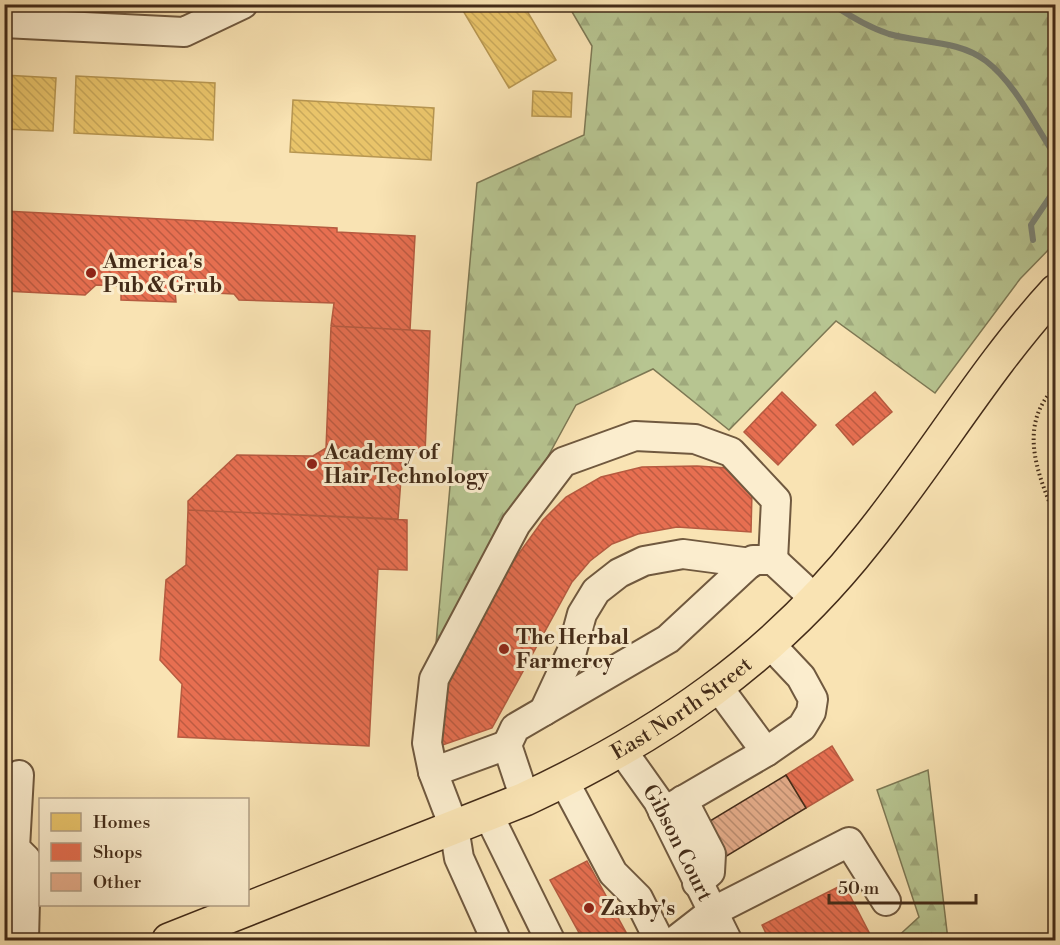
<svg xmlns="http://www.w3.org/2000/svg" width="1060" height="945" font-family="'Libre Bodoni',serif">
  <defs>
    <pattern id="forest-firs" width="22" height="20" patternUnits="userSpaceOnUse" patternTransform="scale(1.5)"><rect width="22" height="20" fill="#b7c591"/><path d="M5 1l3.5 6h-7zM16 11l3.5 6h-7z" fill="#9fa97c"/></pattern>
    <pattern id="homes-back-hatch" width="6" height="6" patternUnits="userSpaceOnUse" patternTransform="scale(1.5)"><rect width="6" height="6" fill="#e9c46a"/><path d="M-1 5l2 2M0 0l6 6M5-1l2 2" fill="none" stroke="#c9a95b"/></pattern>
    <pattern id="shops-back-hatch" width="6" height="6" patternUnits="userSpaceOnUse" patternTransform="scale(1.5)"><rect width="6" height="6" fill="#e76f51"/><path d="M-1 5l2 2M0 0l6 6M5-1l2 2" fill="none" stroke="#bd5b42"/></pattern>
    <pattern id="building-back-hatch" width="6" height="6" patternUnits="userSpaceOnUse" patternTransform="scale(1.5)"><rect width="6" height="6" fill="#e6ad8b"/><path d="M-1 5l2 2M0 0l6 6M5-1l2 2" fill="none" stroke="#bc8d71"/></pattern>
  </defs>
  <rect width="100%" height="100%" fill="#f9e3b3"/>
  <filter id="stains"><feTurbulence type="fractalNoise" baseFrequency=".00333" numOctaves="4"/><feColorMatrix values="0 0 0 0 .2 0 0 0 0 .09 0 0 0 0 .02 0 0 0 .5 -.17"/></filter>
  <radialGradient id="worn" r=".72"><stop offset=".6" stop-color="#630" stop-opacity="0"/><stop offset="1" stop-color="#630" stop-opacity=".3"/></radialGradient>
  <path fill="url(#forest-firs)" stroke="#7d7854" stroke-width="1.5" d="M568,5H1055V243L1020,279L935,393L836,321L729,430L653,369L576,405L434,666L477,183L584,135L592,46Z
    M928,770L948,940H894L919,917L877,790Z"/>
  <path fill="url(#homes-back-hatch)" stroke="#b79651" stroke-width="1.5" d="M459,4H523L556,60L509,88Z
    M4,75L56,78L53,131L4,129Z
    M76,76L215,83L213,140L74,133Z
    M533,91L572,93L571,117L532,116Z
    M293,100L434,108L431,160L290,152Z"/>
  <path fill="url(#shops-back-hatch)" stroke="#b65b40" stroke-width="1.5" d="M4,211L337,228V232L415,236L410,330L331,326L334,303L239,300L234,294L175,291L176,302L121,300V286L96,285L85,295L4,291Z
    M331,326L430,331L425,453L326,448Z
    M782,392L816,425L778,465L744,432Z
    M875,392L892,412L853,445L836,425Z
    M326,448L403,452L398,519L188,510V501L237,455L313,456Z
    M697,466L728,468L752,492L751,532L677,527L638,534L612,544L590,561L572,582L492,728L437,747L443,685L510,566L543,520L566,497L601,477L642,467Z
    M188,510L407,520V570L378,569L369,746L178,737L182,684L160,660L166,580L186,565Z
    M832,746L853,780L806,808L786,775Z
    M587,861L628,936L619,940H583L550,880Z
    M4,870L5,880H16L13,940H4Z
    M844,884L873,940H769L762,925Z"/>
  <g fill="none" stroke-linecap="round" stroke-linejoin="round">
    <path stroke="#7a8376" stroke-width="6" d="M832,4C851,17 868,27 889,34C920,43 959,40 986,61C1016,84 1035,126 1056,157
      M1033,240L1031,225L1056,188"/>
  </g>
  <path fill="url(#building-back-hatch)" stroke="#432b18" stroke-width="1.5" d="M786,775L806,808L720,860L700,827Z"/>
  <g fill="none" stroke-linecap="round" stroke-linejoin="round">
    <defs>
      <g id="minor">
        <path d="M4,23L184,32L243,4"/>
        <path d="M718,687L766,752"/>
        <path d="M544,711L572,651L582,614L596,591L619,573L644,561L683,554L751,563"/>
        <path id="s1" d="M621,749L658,801L727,940"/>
        <path d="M433,772L427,743L434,679L516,524L563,462L635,436L695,439L731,452L776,500L773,560"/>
        <path d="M19,775L15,848L26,859L24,940"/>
        <path d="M564,781L613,873L638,898L659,940"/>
        <path d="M525,799L507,745L515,728L668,639L753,560H773L815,599"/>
        <path d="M683,800L711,854L710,872L697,883"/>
        <path d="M663,812L766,752L802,727L811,712L813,699L801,677L769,643"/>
        <path d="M488,814L550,940"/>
        <path d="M496,940L459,858L454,827L433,772L507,745"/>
        <path d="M676,940L712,912L849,842L886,901"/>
      </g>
      <g id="major">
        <path id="s2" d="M169,940L525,799C660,736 773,659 866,541C932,460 985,368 1056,291"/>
      </g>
    </defs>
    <use href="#minor" stroke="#70593f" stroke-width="32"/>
    <use href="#major" stroke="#432b18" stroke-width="36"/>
    <path stroke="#432b18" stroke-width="4" stroke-dasharray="1.5 3" stroke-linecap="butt" d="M1056,386C1017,425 1037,473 1056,518"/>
    <use href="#minor" stroke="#fbedce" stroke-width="28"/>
    <use href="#major" stroke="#f9e3b3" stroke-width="33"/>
  </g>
  <g fill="#8f2418" stroke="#fbedce" stroke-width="2">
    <circle cx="91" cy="273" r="6"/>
    <circle cx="312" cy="464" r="6"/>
    <circle cx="504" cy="649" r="6"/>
    <circle cx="589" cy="908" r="6"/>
  </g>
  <g text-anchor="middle" stroke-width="6" stroke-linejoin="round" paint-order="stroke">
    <g font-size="21" font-weight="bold" fill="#432b18" stroke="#fbedce" text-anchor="start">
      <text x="103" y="268">America's<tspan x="103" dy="24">Pub &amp; Grub</tspan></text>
      <text x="324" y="459">Academy of<tspan x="324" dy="24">Hair Technology</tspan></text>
      <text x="516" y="644">The Herbal<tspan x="516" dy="24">Farmercy</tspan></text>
      <text x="601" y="915">Zaxby's</text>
    </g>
    <g font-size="21" fill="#432b18" stroke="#fbedce">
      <text dy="7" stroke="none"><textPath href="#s2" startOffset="564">East North Street</textPath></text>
      <text dy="7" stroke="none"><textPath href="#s1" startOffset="110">Gibson Court</textPath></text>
    </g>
  </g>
  <rect width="1060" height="945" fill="none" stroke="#f9e3b3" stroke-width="24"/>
  <rect x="6" y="6" width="1048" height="933" fill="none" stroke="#432b18" stroke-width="3"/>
  <rect x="12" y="12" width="1036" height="921" fill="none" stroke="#432b18" stroke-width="1.5"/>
  <rect x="39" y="798" width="210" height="108" fill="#fbedce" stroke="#b19f85" stroke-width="1.5"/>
  <rect x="51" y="813" width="30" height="18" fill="#e9c46a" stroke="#b19f85" stroke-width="1.5"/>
  <text x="93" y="828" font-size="18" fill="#432b18">Homes</text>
  <rect x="51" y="843" width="30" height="18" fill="#e76f51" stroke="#b19f85" stroke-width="1.5"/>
  <text x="93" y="858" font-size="18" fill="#432b18">Shops</text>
  <rect x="51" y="873" width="30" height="18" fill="#e6ad8b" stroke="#b19f85" stroke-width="1.5"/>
  <text x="93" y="888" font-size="18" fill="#432b18">Other</text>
  <path d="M829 894v9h147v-9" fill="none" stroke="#432b18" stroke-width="3"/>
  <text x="838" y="894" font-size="18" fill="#432b18" stroke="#fbedce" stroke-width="4.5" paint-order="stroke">50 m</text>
  <rect width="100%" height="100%" filter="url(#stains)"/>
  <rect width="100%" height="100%" fill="url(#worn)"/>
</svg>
